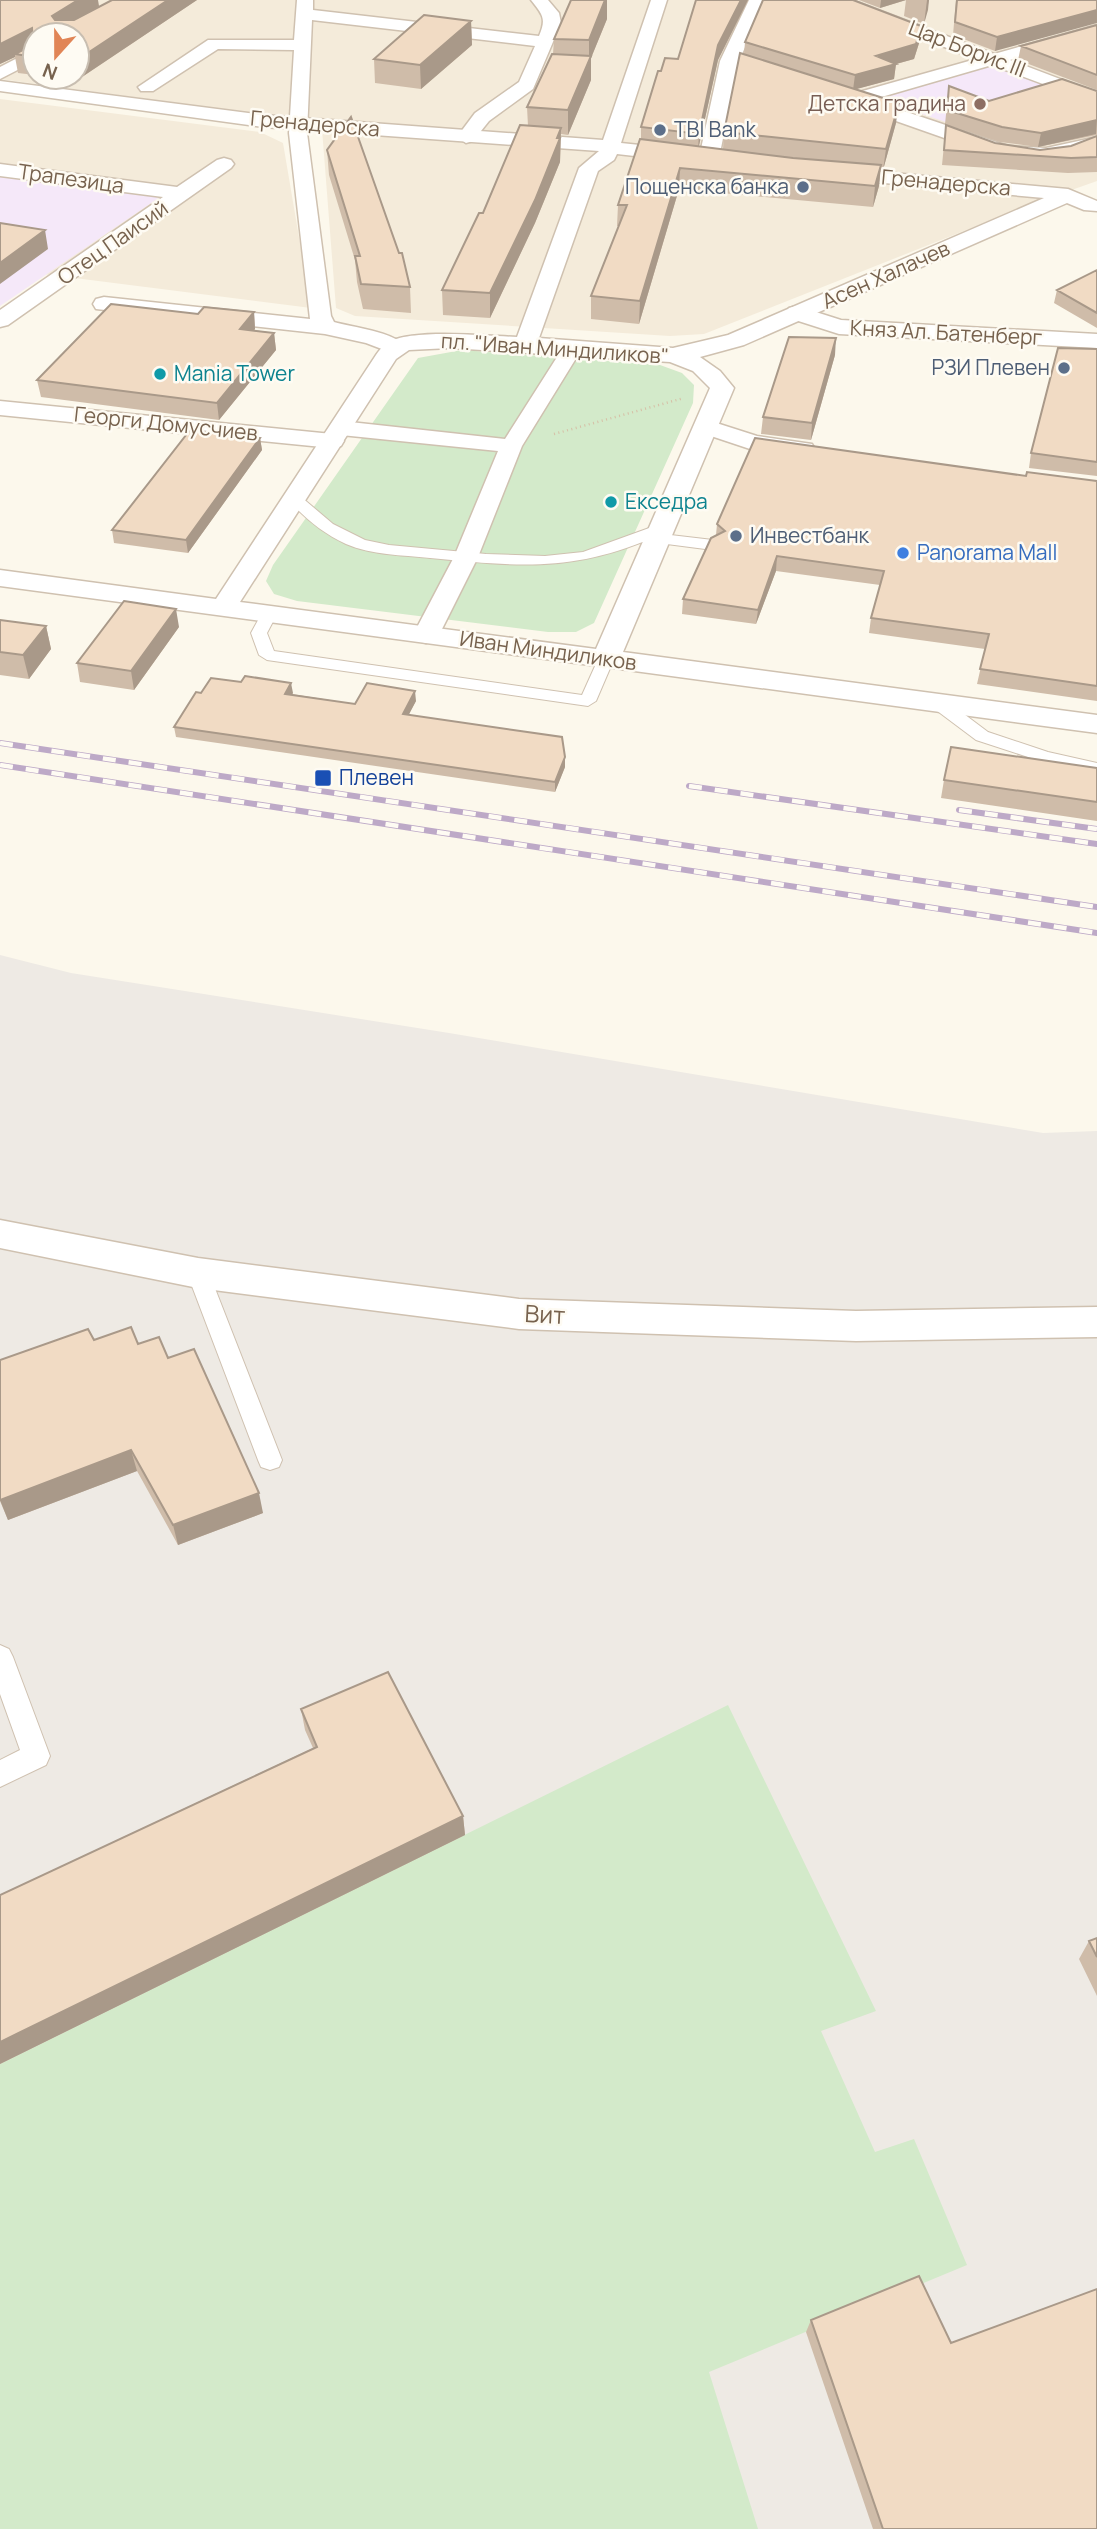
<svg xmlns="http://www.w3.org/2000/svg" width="1097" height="2529" font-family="Manrope,sans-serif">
  <rect width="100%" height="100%" fill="#fcf8ec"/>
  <path fill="#f4ebda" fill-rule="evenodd" d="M0,0H1097V181L1032,204L704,334L670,336L355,316L336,308L322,129L302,120L0,79ZM35,35H77V77H35Z
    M0,99L260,132L283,143L311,308L35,273L0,298Z"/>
  <path fill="#eeeae4" d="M0,955L71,973L449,1033L1043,1133L1097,1131V2529H0Z"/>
  <path fill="#f5e8f9" d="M993,63L1082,100L993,138L872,97Z
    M0,175L160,197L0,306Z"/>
  <path fill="#d3eaca" d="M462,350L660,365L682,373L694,385L693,403L594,623L576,632H548L297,601L274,594L266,581L273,565L418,358Z
    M728,1705L876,2011L821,2031L875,2152L914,2139L967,2265L709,2372L758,2529H0V2064Z"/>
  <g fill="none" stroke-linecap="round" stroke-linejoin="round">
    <defs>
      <path id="service" d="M295,495L300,496L333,524L365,540L389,545L486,554L545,556L583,552L663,523L671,528L662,534L713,540L721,545L713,550L659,543L652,538C571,573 514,566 430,558C401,555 372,555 346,544C324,534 306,519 290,502L288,499Z
        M269,609L277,614L267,633L274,651L582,695L600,655L606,654L614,659L596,701L588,706L267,660L259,655L251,633L263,611Z
        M938,698L944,699L988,732L1048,752L1097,763V773L1037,760L976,740L932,707L930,703L932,699Z
        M198,1264L206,1267L209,1273L282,1460L279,1467L270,1470L261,1467L258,1460L187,1273L190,1267Z
        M0,1645L9,1649L13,1657L50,1756L46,1765L0,1787V1760L20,1750L0,1694Z"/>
      <path id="pedestrian" d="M573,341L580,343L583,347L522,446L478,557L439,635L435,640L426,643L417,640L413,635L454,557L498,451L341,435L333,433L330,428L333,423L341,421L505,439L566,343Z"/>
      <path id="minor" d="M297,0H313V10L539,36C547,18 542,14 531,0H548L559,13L561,23L533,89L489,121L473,141L466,143L457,137L475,113L519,82L535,46L312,20L307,133L331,316L334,322C352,327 395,332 406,347L403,352L395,354L366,343L325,334L96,309L93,304L96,299L104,297L310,319L289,133L294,50L218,49L153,91H141L138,87L208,40H294Z
        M749,0H765L740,59L793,75L796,79L787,84L737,69L719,158L709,164L702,162L699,158L720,61Z
        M829,0H852L994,54L1097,25V35L1010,60L1097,93V104L992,65L871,100L1008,146L1046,148L1097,137V149C1060,160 1025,162 987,153L842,102L839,98L842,94H852L976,59L831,4Z
        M35,49V61L0,79V67Z
        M224,158L231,160L234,164L231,168L8,325L0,327V310L163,197L0,176V164L177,187L217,160Z
        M797,306L841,320L1097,334V348L839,334L789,318L786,313L789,308Z
        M0,401L332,434L341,436L344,441L341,446L332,448L0,415Z
        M707,420L757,436L812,444L815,449L812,454L803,456L753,450L699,432L695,427L699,422Z
        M0,1220L198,1258L519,1299L856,1311L1097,1307V1337L856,1341L519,1329L198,1288L0,1248Z"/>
      <path id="tertiary" d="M651,0H667L621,143L687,150L697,156L687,162L617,154L614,160L598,171L539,338L673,348L728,335L1044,198L820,177L817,173L820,169L827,167L1068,189L1097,201V211L1084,210L1067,203L744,345L700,357L720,371L734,388L623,652L1097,715V733L0,586V570L216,599L376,355C379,351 382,346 387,343C410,328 488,336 517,337L579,168L599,151L263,127L0,91V81L263,115L603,140ZM450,348L670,362L693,371L710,388L596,649L240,602L396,359L409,350Z"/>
    </defs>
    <use href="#service" stroke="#cfc1b0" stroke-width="2"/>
    <use href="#pedestrian" stroke="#cfc1b0" stroke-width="3"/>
    <use href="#minor" stroke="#cfc1b0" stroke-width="3"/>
    <use href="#tertiary" stroke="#cfc1b0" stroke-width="3"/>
    <path stroke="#d6bfa6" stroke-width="2.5" stroke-dasharray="1 3.5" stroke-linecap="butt" d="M554,434L684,398"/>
    <use href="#service" fill="#fff" fill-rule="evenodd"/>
    <use href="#pedestrian" fill="#fff" fill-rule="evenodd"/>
    <use href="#minor" fill="#fff" fill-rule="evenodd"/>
    <use href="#tertiary" fill="#fff" fill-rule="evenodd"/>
    <defs>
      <path id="rail" d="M0,743L1097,907
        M0,765L1097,933
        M689,786L1097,844
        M959,810L1097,829"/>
    </defs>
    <use href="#rail" stroke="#bda9c7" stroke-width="6"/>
    <use href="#rail" stroke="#fefbf3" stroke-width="4.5" stroke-dasharray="13" stroke-linecap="butt"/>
  </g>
  <path fill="#cfbca9" d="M0,0L99,6L93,10L112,0H197L76,81L50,77H77V35H35V75L18,73L15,57L0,64Z
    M571,0H607V19L591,58V80L568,135L561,134L560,162L535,223L490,318L443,315L442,290L483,213L528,126L527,107L553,54L554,39Z
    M696,0H748L718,60L699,146L723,149L724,132L744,54L745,42L921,26L920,40L914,59L896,64L894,79L856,89L896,123L883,170L881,169L879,186L873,207L679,189L639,324L591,319V296L619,226H617L618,205L641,139V127L661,71L678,59Z
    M859,0H929L924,24L904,16L906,0L880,8Z
    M956,0H1097L995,51L953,35Z
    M471,21L472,45L421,89L375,83L374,59Z
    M1097,25V90L1018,60L1021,46Z
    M949,86L989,101L1097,91V135L1038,147L1000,142L945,124Z
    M946,125L995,143L1040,150L1071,146L1097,136V172L1068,173L942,165Z
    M327,150L410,287L411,313L363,309L357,282L355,260L329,175Z
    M1097,270V328L1054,303L1057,290Z
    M254,312L255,329L254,330L274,333L276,350L219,420L41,397L37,380L198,314Z
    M1097,349V476L1029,468L1031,453Z
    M835,355L811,440L761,434L763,417Z
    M260,438L262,450L188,553L114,543L112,530Z
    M1026,476L1097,481V701L977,684L985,649L869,633L871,618L880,585L776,571L756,624L682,614L683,599L716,535L717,524Z
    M0,620L46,626L51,649L29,679L0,675Z
    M179,627L134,690L80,682L77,663Z
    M201,693H293L292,694L355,704L416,701L408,715L565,757V767L555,792L176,737L174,727Z
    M1097,768V821L941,798L944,780Z
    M94,1340L138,1344L168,1358L263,1513L178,1545L137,1471L8,1520L0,1501V1360Z
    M301,1709L463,1816L465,1835L0,2064V1895L313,1748L305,1730Z
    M1097,1938V1996L1079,1959L1089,1941Z
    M811,2320L951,2343L1097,2529H873L806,2332Z"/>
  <path fill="#a99989" d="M78,0H98L99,6L55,35L52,16Z
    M168,0H197L76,81L77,60Z
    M605,0H607V19L591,58V80L568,135V110L589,62V40Z
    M741,0H748L718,60L698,150L699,134L718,45Z
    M881,0H906L880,8Z
    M927,0H929L928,10L924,24Z
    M1097,10V23L995,51L997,37Z
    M471,21L472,45L421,89L420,65Z
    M921,26L920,40L914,59L896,64L894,79L853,90L855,75L876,56Z
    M32,28L35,43L15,54V57L0,64V44Z
    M899,103L896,123L883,170L886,149Z
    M1097,120L1096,134L1038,147L1041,133Z
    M561,128L560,162L535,223L490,318V293Z
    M881,165L879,186L873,207L875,186Z
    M680,168L679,189L639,324L640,301Z
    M45,230L48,249L0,284V263Z
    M254,312L255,329L242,346L240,329Z
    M274,333L276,350L219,420L217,403Z
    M836,338L835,355L811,440L812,423Z
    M260,438L262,450L188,553L186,540Z
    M777,556L776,571L756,624L758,610Z
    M176,609L179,627L134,690L131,671Z
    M46,626L51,649L29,679L23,655Z
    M291,683L293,693L286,704L285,694Z
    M415,691L416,701L404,724L403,714Z
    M565,757V767L555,792V782Z
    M131,1450L137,1471L8,1520L0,1500Z
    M259,1493L263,1513L178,1545L173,1525Z
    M463,1816L465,1835L0,2064V2042Z"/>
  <path fill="#f1dbc4" stroke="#a99989" stroke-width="2" d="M0,0H78L52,16L55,20H74L112,0H168L77,60V35H35V57L15,54L33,45L32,28L0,44Z
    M571,0H605L589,40L554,39Z
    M696,0H741L718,45L699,134L641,127L658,71H661L665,58L678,59Z
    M763,0H853L921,26L916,44L876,56L896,64L855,75L745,42Z
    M957,0H1097V10L997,37L955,22Z
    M424,15L471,21L420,65L374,59Z
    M1097,25V75L1021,46Z
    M740,53L899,103L886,149L724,132Z
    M552,54L591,56L568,110L527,107Z
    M1062,79L1097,91V120L1041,133L1002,127L947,110L949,86L989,101Z
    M351,117L399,253H402L410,287L361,284L355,256H360L327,150Z
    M520,125L561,128L557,138H560L535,200L490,293L442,290L479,213H483Z
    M946,125L995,143L1040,150L1071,146L1097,136V157L1071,158L944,150Z
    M640,139L793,158L881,165L875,186L680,168L640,301L591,296L627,205H618Z
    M0,223L45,230L0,263Z
    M1097,270V313L1057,290Z
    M111,304L198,314L204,307L254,312L240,329L274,333L217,403L37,380Z
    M789,337L836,338L812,423L763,417Z
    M1058,348L1097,349V462L1031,453Z
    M190,430L260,438L186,540L112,530Z
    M755,438L1026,476L1027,472L1097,481V686L980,669L989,634L871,618L884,571L777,556L758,610L683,599L711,538L725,531L717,524Z
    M124,601L176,609L131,671L77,663Z
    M0,620L46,626L23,655L0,652Z
    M245,676L291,683L285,694L355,704L367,683L415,691L403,714L562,737L565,757L555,782L174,727L196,692L201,693L211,678L241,682Z
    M951,747L1097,768V802L944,780Z
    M131,1327L138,1344L159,1337L168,1358L194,1349L259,1493L173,1525L131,1450L0,1500V1360L88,1329L94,1340Z
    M388,1672L463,1816L0,2042V1895L317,1747L301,1709Z
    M1097,1938V1957L1089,1941Z
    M919,2276L951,2343L1097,2289V2529H883L811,2320Z"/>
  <circle fill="#8d6e63" stroke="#fefbf3" stroke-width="2.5" cx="980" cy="104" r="7"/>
  <g fill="#5c6f8a" stroke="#fefbf3" stroke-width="2.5">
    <circle cx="660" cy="130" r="7"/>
    <circle cx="803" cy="187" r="7"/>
    <circle cx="1064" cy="368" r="7"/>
    <circle cx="736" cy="536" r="7"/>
  </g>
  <g fill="#0f9aa8" stroke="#fefbf3" stroke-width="2.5">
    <circle cx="160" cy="374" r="7"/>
    <circle cx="611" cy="502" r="7"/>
  </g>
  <circle fill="#3f7fe0" stroke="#fefbf3" stroke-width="2.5" cx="903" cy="553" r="7"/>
  <rect fill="#1a4fb4" stroke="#fefbf3" stroke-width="2.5" x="314" y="769" width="18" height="18" rx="3.5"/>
  <g text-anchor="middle" stroke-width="5" stroke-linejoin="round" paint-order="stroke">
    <g font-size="21" fill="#77624e" stroke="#fefbf3">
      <text transform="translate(967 49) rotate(21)" y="7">Цар Борис III</text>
      <text transform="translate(315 124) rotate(5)" y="7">Гренадерска</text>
      <text transform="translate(71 179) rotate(8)" y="7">Трапезица</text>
      <text transform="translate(946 183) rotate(5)" y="7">Гренадерска</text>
      <text transform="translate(113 243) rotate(-35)" y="7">Отец Паисий</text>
      <text transform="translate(886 275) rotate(-24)" y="7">Асен Халачев</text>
      <text transform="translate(946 333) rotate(3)" y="7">Княз Ал. Батенберг</text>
      <text transform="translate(555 349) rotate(4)" y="7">пл. "Иван Миндиликов"</text>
      <text transform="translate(166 424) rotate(6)" y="7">Георги Домусчиев</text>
      <text transform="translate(548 651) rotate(8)" y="7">Иван Миндиликов</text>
    </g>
    <g font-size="21" fill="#785e54" stroke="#fefbf3" text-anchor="end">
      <text x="966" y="111">Детска градина</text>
    </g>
    <g font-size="21" fill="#4e5e75" stroke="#fefbf3" text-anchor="start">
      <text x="674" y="137">TBI Bank</text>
      <text x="789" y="194" text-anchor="end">Пощенска банка</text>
      <text x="1050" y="375" text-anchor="end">РЗИ Плевен</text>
      <text x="750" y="543">Инвестбанк</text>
    </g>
    <g font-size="21" fill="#0d838f" stroke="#fefbf3" text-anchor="start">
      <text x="174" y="381">Mania Tower</text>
      <text x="625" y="509">Екседра</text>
    </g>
    <g font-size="21" fill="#366cbe" stroke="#fefbf3" text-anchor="start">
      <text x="917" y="560">Panorama Mall</text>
    </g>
    <g font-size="21" fill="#164399" stroke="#fefbf3" text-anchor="start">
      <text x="339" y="785">Плевен</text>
    </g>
    <g font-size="24" fill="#77624e" stroke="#fefbf3">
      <text transform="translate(545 1315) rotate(3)" y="8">Вит</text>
    </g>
  </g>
  <g transform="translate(56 56) rotate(201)"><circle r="33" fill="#fefbf3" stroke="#c8beb1" stroke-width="2"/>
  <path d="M0-5L12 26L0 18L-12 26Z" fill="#e18556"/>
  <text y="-10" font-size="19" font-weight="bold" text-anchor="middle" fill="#77624e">N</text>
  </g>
</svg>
